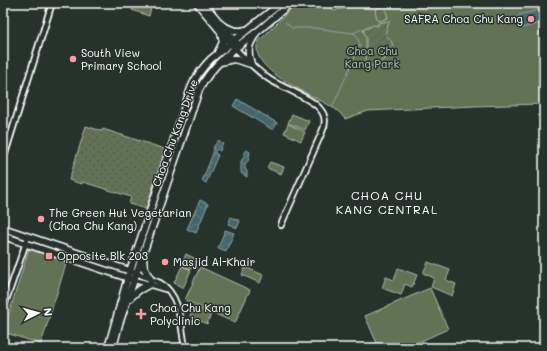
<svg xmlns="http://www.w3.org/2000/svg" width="547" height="351" font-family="Mali,sans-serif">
  <defs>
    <pattern id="grass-dots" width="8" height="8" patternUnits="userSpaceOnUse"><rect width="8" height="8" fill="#627254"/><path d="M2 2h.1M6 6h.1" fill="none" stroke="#555b4f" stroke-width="1.8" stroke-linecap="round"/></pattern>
    <pattern id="garden-furrows" width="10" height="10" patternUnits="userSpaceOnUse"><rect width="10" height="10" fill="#627254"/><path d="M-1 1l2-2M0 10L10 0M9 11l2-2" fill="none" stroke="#555b4f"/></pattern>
    <pattern id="water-waves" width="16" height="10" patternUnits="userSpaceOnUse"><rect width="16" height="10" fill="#44666b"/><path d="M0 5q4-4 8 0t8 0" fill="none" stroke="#607d81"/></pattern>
  </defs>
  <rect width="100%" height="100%" fill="#26332d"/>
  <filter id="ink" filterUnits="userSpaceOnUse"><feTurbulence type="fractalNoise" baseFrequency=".025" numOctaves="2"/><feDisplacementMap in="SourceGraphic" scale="8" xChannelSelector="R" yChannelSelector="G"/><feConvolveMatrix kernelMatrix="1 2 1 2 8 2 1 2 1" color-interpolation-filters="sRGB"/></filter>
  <g filter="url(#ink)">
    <path fill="url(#grass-dots)" stroke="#b0b8aa" d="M86,126L102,131L103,129L165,149L146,209L129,204L131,197L83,182L82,184L69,180Z"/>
    <path fill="#627254" stroke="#b0b8aa" d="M134,3H145L152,5L149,16L132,10Z
      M300,3H331L333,11L364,3H544V104L474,106L368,111L345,119C343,117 341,114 339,112C322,97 247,73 258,42L286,14Z
      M292,114L309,121L305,130L288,123Z
      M288,124L305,132L301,141L284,133Z
      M270,162L284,167L281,174L267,168Z
      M29,249L67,261L41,344L3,332Z
      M186,254L196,259L191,269L181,265Z
      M428,262L450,270L446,280L456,284L452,296L431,287L434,278L423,273Z
      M182,266L191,270L183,288L174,283Z
      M200,267L250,290L235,323L185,300Z
      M245,267L263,275L260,283L242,275Z
      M398,268L417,275L412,287L405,284L401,295L382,288L386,277L394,280Z
      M430,288L448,329L405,348H379L365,316Z
      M194,306L211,314L207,324L190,316Z"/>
    <path fill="url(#garden-furrows)" stroke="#b0b8aa" d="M384,6L388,17L387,18L380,21L377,20L375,9Z
      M389,21C389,25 385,30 386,34C387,38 392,40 393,46L385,49L383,55L386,59L382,60L377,67L366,65V37L363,30L374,25L378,26V23Z"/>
    <path fill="url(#water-waves)" stroke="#8fa3a6" d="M543,9L544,22L522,28L519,15Z
      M237,99L277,123L273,130L233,106Z
      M219,140L223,144L221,146L220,151L217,149L215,151V153L218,155L206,183L202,181L212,156L214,146Z
      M246,150L250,152L248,161L245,164V169L247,171V177L241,173V161L244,157V152Z
      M200,200L208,204L196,233L187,229Z
      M231,217L240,221L237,228L228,224Z
      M225,230L234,233L226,251L218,248Z"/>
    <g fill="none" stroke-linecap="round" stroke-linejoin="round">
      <path stroke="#8fa3a6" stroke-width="1" d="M285,22L292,28H315L353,33L357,36L360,45L332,108
        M353,33L369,26"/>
      <defs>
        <path id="street" d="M235,48C244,58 259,72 269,79C281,87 313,99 320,109C326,116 326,124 322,132L281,225
          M3,160L52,3
          M137,273C144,277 153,280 160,283C181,295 181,327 185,348
          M135,280L165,289
          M3,309L28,237"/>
        <path id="secondary" d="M197,3L233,46
          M203,3L236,42
          M224,26C231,30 238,33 245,30
          M218,52L223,42L221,33
          M220,62L234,59L251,64
          M251,64C247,51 248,46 255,35
          M3,228L133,272
          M3,236L131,279
          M143,258L144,268L151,280
          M130,298L139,290L150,284
          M108,348L128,277L191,88C196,76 202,68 211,59L281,3
          M113,348L119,324L199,90C212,64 235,48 258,31C269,22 280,12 291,3"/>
      </defs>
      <use href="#street" stroke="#fff" stroke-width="8"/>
      <use href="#secondary" stroke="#fff" stroke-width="9"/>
      <use href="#street" stroke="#26332d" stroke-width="4.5"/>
      <use href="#secondary" stroke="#26332d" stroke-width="6"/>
    </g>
  </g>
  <g fill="#ff9aa2" stroke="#26332d" stroke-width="1.5">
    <circle cx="531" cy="19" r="4"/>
    <circle cx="73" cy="59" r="4"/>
    <circle cx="41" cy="219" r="4"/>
    <rect x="45" y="252" width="8" height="8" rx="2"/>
    <circle cx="165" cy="262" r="4"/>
    <path d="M139 308h4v4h4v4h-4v4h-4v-4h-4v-4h4z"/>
  </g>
  <g text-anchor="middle" stroke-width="3" stroke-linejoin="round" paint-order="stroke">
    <g font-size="11" fill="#fff" stroke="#26332d" text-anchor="start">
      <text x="523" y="23" text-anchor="end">SAFRA Choa Chu Kang</text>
      <text x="81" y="57">South View<tspan x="81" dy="13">Primary School</tspan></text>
      <text x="49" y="217">The Green Hut Vegetarian<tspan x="49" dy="13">(Choa Chu Kang)</tspan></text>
      <text x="57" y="260">Opposite Blk 203</text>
      <text x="173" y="266">Masjid Al-Khair</text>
      <text x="150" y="312">Choa Chu Kang<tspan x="150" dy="13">Polyclinic</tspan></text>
    </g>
    <g font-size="11" fill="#b8c0b2" stroke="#26332d">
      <text x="372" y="55">Choa Chu<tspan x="372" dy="13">Kang Park</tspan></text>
    </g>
    <g font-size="11" fill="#fff" stroke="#26332d">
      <text transform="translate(175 133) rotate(-70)" y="4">Choa Chu Kang Drive</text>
    </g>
    <g font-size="12" letter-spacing="1" fill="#fff" stroke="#26332d">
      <text x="387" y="200">CHOA CHU<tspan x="387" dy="14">KANG CENTRAL</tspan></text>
    </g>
  </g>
  <rect width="547" height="351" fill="none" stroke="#26332d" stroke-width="16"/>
  <rect x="8" y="8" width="531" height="335" fill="none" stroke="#fff" stroke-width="1.5" filter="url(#ink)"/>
  <g transform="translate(38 313) rotate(84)" stroke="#26332d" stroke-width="3" paint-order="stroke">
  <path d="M0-3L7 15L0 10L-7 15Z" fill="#ffffff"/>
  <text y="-6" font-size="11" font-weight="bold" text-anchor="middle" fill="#ffffff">N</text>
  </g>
</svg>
